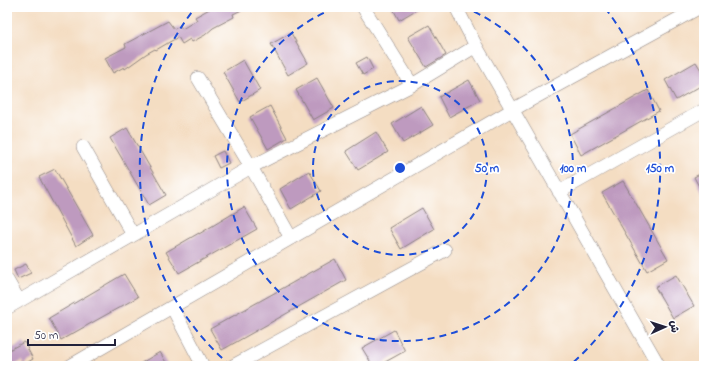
<svg xmlns="http://www.w3.org/2000/svg" width="711" height="373" font-family="'Indie Flower','Playpen Sans Arabic',sans-serif">
  <rect width="100%" height="100%" fill="#fff"/>
  <filter id="ink" filterUnits="userSpaceOnUse"><feTurbulence type="fractalNoise" baseFrequency=".025" numOctaves="2"/><feDisplacementMap in="SourceGraphic" scale="8" xChannelSelector="R" yChannelSelector="G"/><feConvolveMatrix kernelMatrix="1 2 1 2 8 2 1 2 1" color-interpolation-filters="sRGB"/></filter>
  <filter id="wash" filterUnits="userSpaceOnUse"><feTurbulence type="fractalNoise" baseFrequency=".012" numOctaves="4" result="noise"/><feDisplacementMap in="SourceGraphic" scale="16" xChannelSelector="R" yChannelSelector="G"/><feGaussianBlur stdDeviation="0.9" result="paint"/><feColorMatrix in="noise" values="0 0 0 0 0 0 0 0 0 0 0 0 0 0 0 0 0 1.4 0 .05"/><feComposite in="paint" operator="in"/></filter>
  <g filter="url(#wash)">
    <rect width="100%" height="100%" fill="#f4ddc2"/>
    <g id="blocks">
      <path fill="#be9abf" d="M213,7H248L233,14L234,17L213,28L205,35L192,42L190,39L182,44L178,37L156,50L155,49L146,54L125,69L124,67L113,73L105,58L126,47L125,44L168,21L174,29L180,26L182,29L197,20L195,17Z
        M392,7H421L399,20Z
        M429,25L446,55L426,67L408,37Z
        M291,33L308,63L288,75L271,44Z
        M367,57L373,69L363,75L356,63Z
        M243,60L260,90L240,102L223,72Z
        M696,62L704,75V84L676,100L665,80Z
        M317,78L334,108L313,120L296,90Z
        M469,80L480,100L449,117L439,97Z
        M648,90L659,111L581,155L570,134Z
        M270,106L287,138L268,149L250,117Z
        M421,106L433,125L403,143L392,124Z
        M127,128L166,195L149,205L110,138Z
        M376,132L388,152L358,170L346,151Z
        M223,151L229,163L219,168L213,156Z
        M55,169L93,235L76,246L39,177Z
        M309,171L321,191L291,209L280,189Z
        M704,172V196L694,177Z
        M623,181L668,259L647,271L602,193Z
        M244,207L257,229L179,273L166,252L199,233V234Z
        M422,208L434,229L401,249L389,228Z
        M335,259L346,280L222,350L210,329Z
        M26,264L31,273L18,279L14,270Z
        M124,274L138,297L61,340L49,318Z
        M676,275L694,306L673,318L655,287Z
        M394,330L405,351L378,366H373L362,348Z
        M24,342L33,359L23,365L22,361L13,366H7V351Z
        M160,352L168,366H136Z"/>
    </g>
  </g>
  <g filter="url(#ink)">
    <use href="#blocks" fill-opacity="0" stroke="#8b807e" stroke-width="1"/>
    <g fill="none" stroke-linecap="round" stroke-linejoin="round">
      <defs>
        <path id="minor" d="M456,7L476,46L659,366
          M198,78L251,167L412,85L363,7
          M412,85L476,46
          M83,147L133,235
          M559,192L704,110
          M7,280L19,301
          M172,307L203,366
          M7,308L251,167L291,238
          M70,366L512,110L700,7
          M233,366L445,250"/>
      </defs>
      <use href="#minor" stroke="#8b807e" stroke-width="14"/>
      <use href="#minor" stroke="#fff" stroke-width="13"/>
    </g>
  </g>
  <g fill="none" stroke="#1d4ed8" stroke-width="2" stroke-dasharray="7 5">
    <circle cx="400" cy="168" r="87"/>
    <path d="M463 7A173 173 0 1 1 337 7"/>
    <path d="M231 366A260 260 0 0 1 195 8M605 8A260 260 0 0 1 569 366"/>
  </g>
  <circle cx="400" cy="168" r="6" fill="#1d4ed8" stroke="#fff" stroke-width="2"/>
  <g font-size="12" text-anchor="middle" font-weight="bold" fill="#1d4ed8" stroke="#fff" stroke-width="3.5" stroke-linejoin="round" paint-order="stroke">
    <text x="487" y="172">50 m</text>
    <text x="573" y="172">100 m</text>
    <text x="660" y="172">150 m</text>
  </g>
  <rect width="711" height="373" fill="none" stroke="#fff" stroke-width="24"/>
  <g transform="translate(665 327) rotate(87)" stroke="#ffffff" stroke-width="3" paint-order="stroke">
  <path d="M0-3L7 15L0 10L-7 15Z" fill="#22223b"/>
  <text y="-6" font-size="11" font-weight="bold" text-anchor="middle" fill="#22223b">ش</text>
  </g>
  <path d="M28 339v6h87v-6" fill="none" stroke="#22223b" stroke-width="2"/>
  <text x="34" y="339" font-size="12" fill="#22223b" stroke="#ffffff" stroke-width="3" paint-order="stroke">50 m</text>
</svg>
